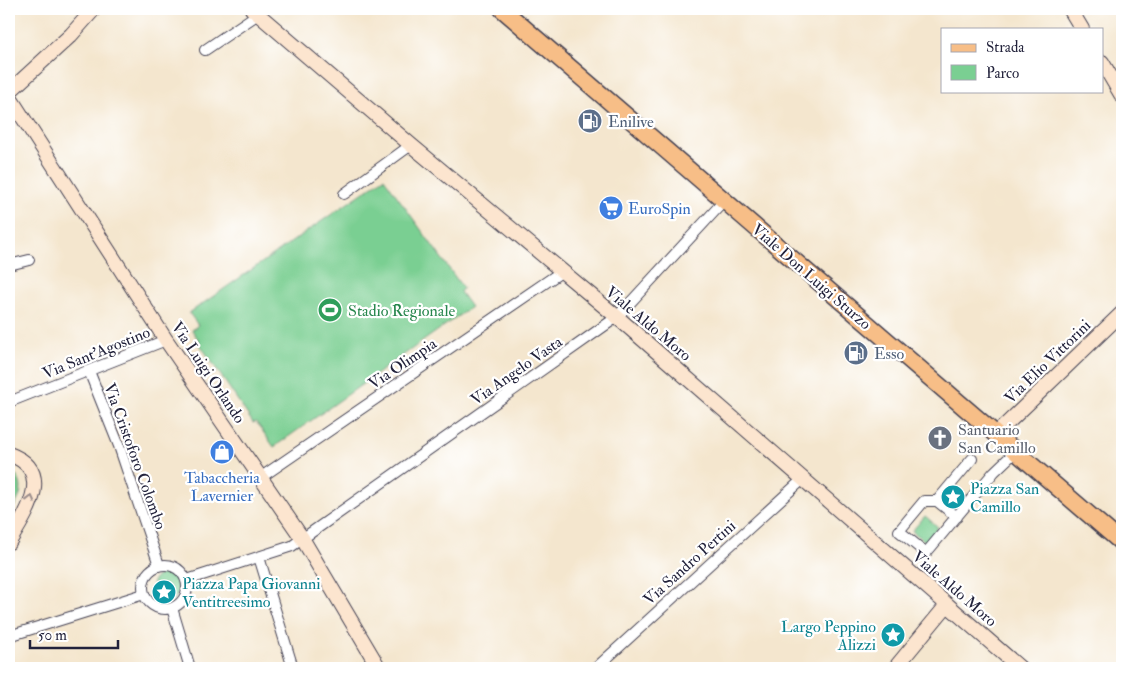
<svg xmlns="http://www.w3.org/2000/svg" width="1131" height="677" font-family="'IM FELL Double Pica',serif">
  <rect width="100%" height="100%" fill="#fff"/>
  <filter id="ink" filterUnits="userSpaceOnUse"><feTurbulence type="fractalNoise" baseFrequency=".02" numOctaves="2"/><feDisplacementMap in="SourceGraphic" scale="10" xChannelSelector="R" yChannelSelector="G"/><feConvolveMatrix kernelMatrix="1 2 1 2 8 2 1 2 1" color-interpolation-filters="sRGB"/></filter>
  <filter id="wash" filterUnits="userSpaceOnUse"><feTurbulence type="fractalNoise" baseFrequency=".0096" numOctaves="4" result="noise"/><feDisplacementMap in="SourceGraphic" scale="20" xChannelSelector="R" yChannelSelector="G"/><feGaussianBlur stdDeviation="1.12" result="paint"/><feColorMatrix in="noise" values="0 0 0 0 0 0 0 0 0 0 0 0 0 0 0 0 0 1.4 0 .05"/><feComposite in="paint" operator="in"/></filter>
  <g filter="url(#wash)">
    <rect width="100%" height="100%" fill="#f4e6ce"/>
    <path fill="#7acf92" stroke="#4e7866" d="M384,178L463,288L460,292L471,307L274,447L256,422L253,423L199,343L200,342L192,330L198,325L189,313Z
      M9,469C29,484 20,498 9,515Z
      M925,516L938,527L926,542L912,531Z
      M152 587a14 14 0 1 1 28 0a14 14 0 1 1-28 0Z"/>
  </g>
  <g filter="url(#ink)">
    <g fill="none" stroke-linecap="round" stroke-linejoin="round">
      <defs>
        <path id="street" d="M205,50L258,14
          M344,194L411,145
          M9,265L29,260
          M89,371L119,446L159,565
          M9,402L166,340
          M972,459L937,501H924L899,531L926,553L994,472L1015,452
          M260,478L561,272
          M937,501L957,517
          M259,557L293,668
          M143 587a22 22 0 1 1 44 0a22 22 0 1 1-44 0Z
          M187,580L292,546L617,317L724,201
          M172,608L190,668
          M9,636L144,594
          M596,668L803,479"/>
        <path id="secondary" d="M252,9L411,145L617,317L1020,668
          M1070,9L1082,29
          M1102,62L1122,96
          M9,92L71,35L94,9
          M9,96L166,340L302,538L379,668
          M995,435L1122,313
          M9,454C56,471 26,514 9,542
          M895,668L947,605"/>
        <path id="primary" d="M502,9L1122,543"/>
      </defs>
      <use href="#street" stroke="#423f51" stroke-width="12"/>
      <use href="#secondary" stroke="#423f51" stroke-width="16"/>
      <use href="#primary" stroke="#423f51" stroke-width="19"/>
      <use href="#street" stroke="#fff" stroke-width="10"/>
      <use href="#secondary" stroke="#fce5cf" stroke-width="14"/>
      <use href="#primary" stroke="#f7be87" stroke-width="16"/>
    </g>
    <defs><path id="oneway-chevron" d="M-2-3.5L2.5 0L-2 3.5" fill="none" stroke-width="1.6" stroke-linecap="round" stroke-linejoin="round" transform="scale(1.25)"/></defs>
    <use stroke="#9a8d8c" href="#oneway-chevron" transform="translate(31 499) rotate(-76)"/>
  </g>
  <defs>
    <symbol id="fuel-disc" viewBox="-11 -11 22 22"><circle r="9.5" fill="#5c6f8a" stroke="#fff"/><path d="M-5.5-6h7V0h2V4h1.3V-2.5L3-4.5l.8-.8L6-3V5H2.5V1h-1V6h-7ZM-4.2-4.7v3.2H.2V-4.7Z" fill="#fff"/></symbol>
    <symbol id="supermarket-disc" viewBox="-11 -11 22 22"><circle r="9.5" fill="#3f7fe0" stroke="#fff"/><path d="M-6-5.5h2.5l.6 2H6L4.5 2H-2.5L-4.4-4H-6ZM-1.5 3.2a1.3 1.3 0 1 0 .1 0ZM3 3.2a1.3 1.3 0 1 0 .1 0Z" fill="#fff"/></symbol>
    <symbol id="stadium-disc" viewBox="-11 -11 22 22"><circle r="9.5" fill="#2e9e5b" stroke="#fff"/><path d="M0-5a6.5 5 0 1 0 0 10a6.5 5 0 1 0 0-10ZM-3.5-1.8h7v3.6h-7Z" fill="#fff"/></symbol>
    <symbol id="church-disc" viewBox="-11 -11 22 22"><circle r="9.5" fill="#6b7280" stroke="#fff"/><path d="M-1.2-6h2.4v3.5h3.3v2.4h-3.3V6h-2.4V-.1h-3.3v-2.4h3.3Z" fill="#fff"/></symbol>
    <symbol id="shop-disc" viewBox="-11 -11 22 22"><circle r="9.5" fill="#3f7fe0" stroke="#fff"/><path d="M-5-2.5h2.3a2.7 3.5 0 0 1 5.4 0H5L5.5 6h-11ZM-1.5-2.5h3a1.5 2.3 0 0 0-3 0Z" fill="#fff"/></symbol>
    <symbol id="sight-disc" viewBox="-11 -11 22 22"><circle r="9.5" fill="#0f9aa8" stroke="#fff"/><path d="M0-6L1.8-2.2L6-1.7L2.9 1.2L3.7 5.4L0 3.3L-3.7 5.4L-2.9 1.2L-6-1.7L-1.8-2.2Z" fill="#fff"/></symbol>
  </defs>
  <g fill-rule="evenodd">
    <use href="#fuel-disc" x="576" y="107" width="28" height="28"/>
    <use href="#supermarket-disc" x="597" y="194" width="28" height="28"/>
    <use href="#stadium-disc" x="316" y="296" width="28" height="28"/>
    <use href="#fuel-disc" x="842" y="339" width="28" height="28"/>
    <use href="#church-disc" x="926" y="424" width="28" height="28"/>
    <use href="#shop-disc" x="208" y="438" width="28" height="28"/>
    <use href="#sight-disc" x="939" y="483" width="28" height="28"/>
    <use href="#sight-disc" x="150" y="578" width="28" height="28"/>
    <use href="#sight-disc" x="879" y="621" width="28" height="28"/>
  </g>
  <g text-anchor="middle" stroke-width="4.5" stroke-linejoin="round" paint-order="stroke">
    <g font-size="16" fill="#4e5e75" stroke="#fff" text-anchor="start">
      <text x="608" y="127">Enilive</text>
      <text x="874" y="359">Esso</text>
    </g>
    <g font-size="16" fill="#366cbe" stroke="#fff" text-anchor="start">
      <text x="628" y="214">EuroSpin</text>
      <text x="222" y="483" text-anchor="middle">Tabaccheria<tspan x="222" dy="18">Lavernier</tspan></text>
    </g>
    <g font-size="16" fill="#22223b" stroke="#fff">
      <text transform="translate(812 276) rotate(41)" y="6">Viale Don Luigi Sturzo</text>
      <text transform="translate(649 323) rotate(40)" y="6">Viale Aldo Moro</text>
      <text transform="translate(96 352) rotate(-22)" y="6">Via Sant'Agostino</text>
      <text transform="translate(1047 361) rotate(-44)" y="6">Via Elio Vittorini</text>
      <text transform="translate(402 363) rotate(-34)" y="6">Via Olimpia</text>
      <text transform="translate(516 370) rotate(-35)" y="6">Via Angelo Vasta</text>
      <text transform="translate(209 372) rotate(56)" y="6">Via Luigi Orlando</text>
      <text transform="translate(136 456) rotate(70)" y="6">Via Cristoforo Colombo</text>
      <text transform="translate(689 562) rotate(-42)" y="6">Via Sandro Pertini</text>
      <text transform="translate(955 588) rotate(41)" y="6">Viale Aldo Moro</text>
    </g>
    <g font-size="16" fill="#27864d" stroke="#fff" text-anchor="start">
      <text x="348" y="316">Stadio Regionale</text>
    </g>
    <g font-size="16" fill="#5b616d" stroke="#fff" text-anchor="start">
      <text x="958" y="435">Santuario<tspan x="958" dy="18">San Camillo</tspan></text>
    </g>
    <g font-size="16" fill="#0d838f" stroke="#fff" text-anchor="start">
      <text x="970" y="494">Piazza San<tspan x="970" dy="18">Camillo</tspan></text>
      <text x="182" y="589">Piazza Papa Giovanni<tspan x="182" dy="18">Ventitreesimo</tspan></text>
      <text x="876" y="632" text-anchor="end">Largo Peppino<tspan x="876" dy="18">Alizzi</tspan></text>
    </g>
  </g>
  <rect width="1131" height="677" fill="none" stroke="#fff" stroke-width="30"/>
  <rect x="941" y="28" width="162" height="65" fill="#ffffff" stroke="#a7a7b1"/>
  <rect x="951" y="44" width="25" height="8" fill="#f7be87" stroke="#a7a7b1"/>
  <text x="986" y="52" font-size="15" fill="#22223b">Strada</text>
  <rect x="951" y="65" width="25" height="15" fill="#7acf92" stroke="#a7a7b1"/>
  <text x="986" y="78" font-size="15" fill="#22223b">Parco</text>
  <path d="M30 640v8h88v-8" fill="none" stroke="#22223b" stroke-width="2.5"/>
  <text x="38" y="640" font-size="15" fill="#22223b" stroke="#ffffff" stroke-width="4" paint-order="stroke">50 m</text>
</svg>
